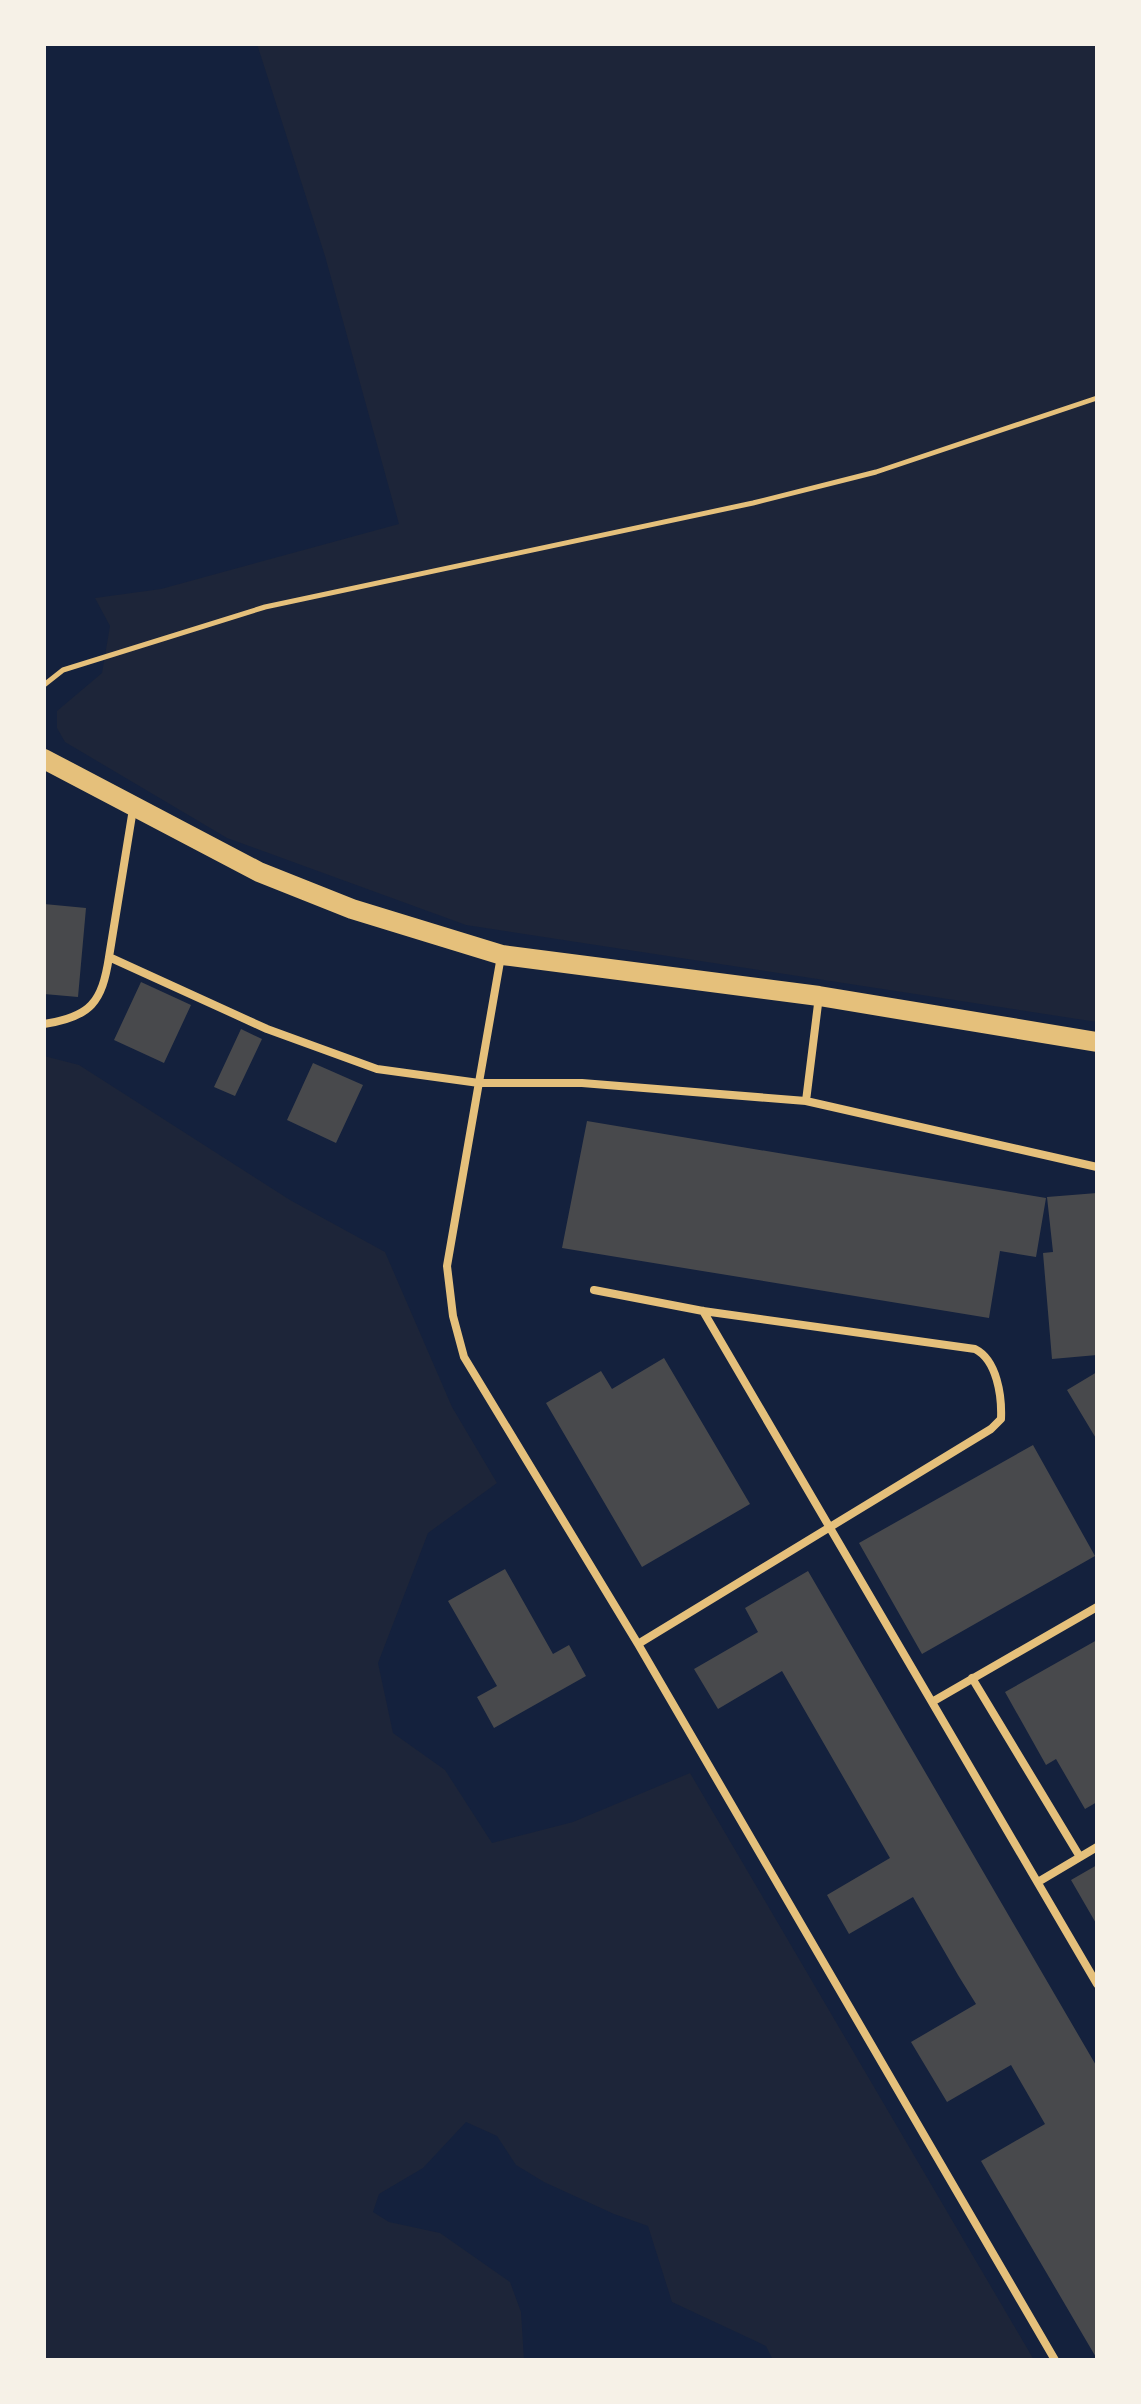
<svg xmlns="http://www.w3.org/2000/svg" width="1141" height="2404" font-family="'Varela Round',sans-serif">
  <rect width="100%" height="100%" fill="#14213d"/>
  <path fill="#1d2539" d="M257,44H1097V1022L466,925L227,838L65,742L57,728V711L102,673L110,626L95,598L161,589L399,524L325,256Z
    M44,1056L79,1065L290,1200L385,1252L452,1407L497,1483L428,1533L378,1663L393,1733L445,1770L492,1843L573,1822L690,1773L1034,2360H773L766,2346L672,2302L648,2226L614,2214L544,2182L516,2165L497,2136L466,2122L423,2168L379,2194L373,2212L389,2222L440,2233L510,2282L521,2312L524,2360H44Z"/>
  <path fill="#48494c" d="M44,904L86,908L78,997L44,994Z
    M141,982L191,1005L164,1063L114,1040Z
    M241,1029L262,1039L235,1096L214,1087Z
    M313,1063L363,1085L336,1143L287,1120Z
    M587,1121L1046,1198L1036,1257L1000,1251L989,1318L562,1248Z
    M1097,1193V1355L1052,1359L1043,1253L1053,1252L1047,1197Z
    M664,1358L750,1504L642,1567L546,1403L601,1371L612,1389Z
    M1097,1372V1440L1067,1390Z
    M1033,1445L1095,1556L922,1654L859,1543Z
    M505,1569L553,1654L569,1645L586,1676L494,1728L477,1697L497,1686L448,1601Z
    M808,1571L1097,2067V2359L981,2161L1045,2124L1011,2065L947,2102L911,2042L976,2004L958,1975L913,1897L849,1934L827,1895L890,1858L782,1671L718,1709L694,1669L758,1632L745,1608Z
    M1097,1640V1802L1085,1809L1056,1759L1046,1765L1005,1692Z
    M1097,1865V1925L1071,1880Z"/>
  <g fill="none" stroke-linecap="round" stroke-linejoin="round">
    <path stroke="#e5c07b" stroke-width="5" d="M44,685L63,670L265,607L753,503L876,472L1097,398"/>
    <path stroke="#e5c07b" stroke-width="8" d="M133,809L109,957L267,1029L377,1069L479,1083H582L806,1101L1097,1167
      M501,956L447,1266L453,1316L464,1357L638,1644L1055,2360
      M44,1024C91,1017 102,1002 109,957
      M806,1101L819,996
      M594,1290L703,1311L975,1349C997,1360 1002,1396 1001,1419L991,1429L638,1644
      M703,1311L1097,1984
      M972,1678L1080,1857
      M932,1702L1097,1607
      M1038,1882L1097,1847"/>
    <path stroke="#e5c07b" stroke-width="20" d="M44,759L259,872L352,909L502,955L819,996L1097,1042"/>
  </g>
  <rect width="1141" height="2404" fill="none" stroke="#f6f1e7" stroke-width="92"/>
</svg>
